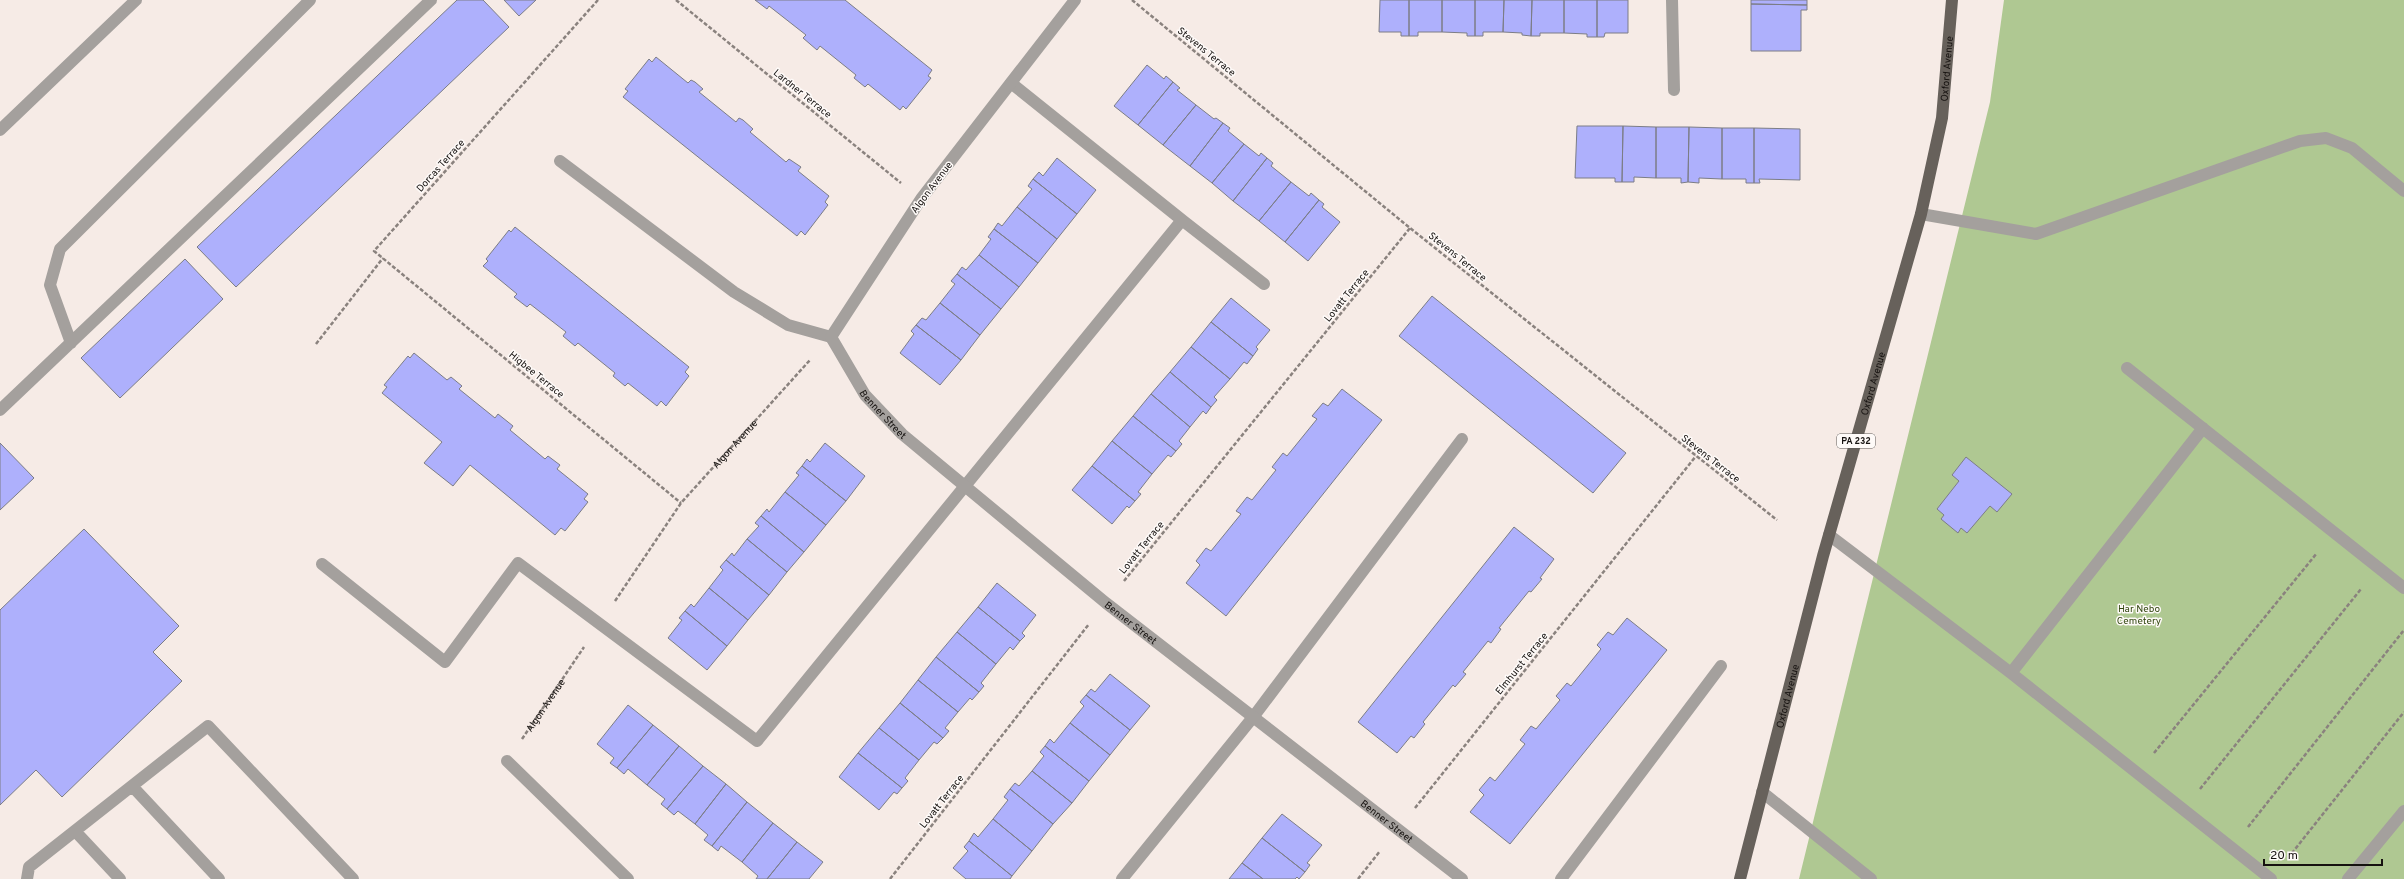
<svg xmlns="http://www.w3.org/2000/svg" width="2404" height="879" font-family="Overpass,sans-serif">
  <rect width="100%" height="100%" fill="#f6ebe6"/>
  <path fill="#afc892" d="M2004,0H2404V879H1799L1990,102Z"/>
  <path fill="#aeb0fc" stroke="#7c7d86" d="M457,0H483L509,27L236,287L197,247Z
    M504,0H536L519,16Z
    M755,0H845L932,70L928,76L931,78L906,109L903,106L900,110L868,84L865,87L854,78L856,75L820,46L817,50L803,38L806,35L769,6L767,9Z
    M1380,0H1409V36H1401V32H1379Z
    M1409,0H1442V32H1418V36H1409Z
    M1442,0H1475V36H1467V33L1442,32Z
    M1475,0H1504L1503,32H1483V36H1475Z
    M1504,0H1532L1531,36L1522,35V33L1503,32Z
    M1532,0H1564V33H1540V36H1531Z
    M1564,0H1597V37H1587V34L1564,33Z
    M1597,0H1628V33H1605L1604,37H1597Z
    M1751,0H1807V5L1751,4Z
    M1751,4L1807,5V10H1801V51H1751Z
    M656,57L688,83L691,80L695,82L703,89L699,92L736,122L739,118L743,120L753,129L750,132L786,162L789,159L801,167L798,171L829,196L825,202L828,205L805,235L801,231L797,236L623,97L628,91L625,89L649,59L652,62Z
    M1147,65L1164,79L1166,76L1173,82L1138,125L1114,106Z
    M1173,82L1180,88L1177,90L1196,105L1163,145L1138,125Z
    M1196,105L1214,119L1216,118L1223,123L1190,166L1163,145Z
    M1223,123L1230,128L1228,131L1244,144L1212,183L1190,166Z
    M1577,126H1623L1622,182H1615V178H1575Z
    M1623,126L1656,127V178L1634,177V182H1622Z
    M1656,127H1689L1688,182L1681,183V178H1656Z
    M1689,127L1722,128V179L1699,178V183L1688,182Z
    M1722,128H1754V183H1746V179H1722Z
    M1754,128L1800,129V180L1759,179L1760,183H1754Z
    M1244,144L1259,156L1261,153L1267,158L1233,201L1212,183Z
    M1057,158L1096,190L1077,214L1033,179L1039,172L1043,176Z
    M1267,158L1273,163L1271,166L1291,182L1259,221L1233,201Z
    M1033,179L1077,214L1057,239L1017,207L1032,189L1028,186Z
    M1291,182L1309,196L1311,193L1319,200L1285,242L1259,221Z
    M1319,200L1324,204L1322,207L1340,222L1308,261L1285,242Z
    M1017,207L1057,239L1038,263L994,229L998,223L1002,226Z
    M515,227L689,367L685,372L689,376L666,406L661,401L657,406L628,383L625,386L613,376L615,373L578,343L575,346L563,336L566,332L530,304L527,307L514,297L517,294L483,266L488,261L486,259L509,230L511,232Z
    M994,229L1038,263L1019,287L979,255L991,239L988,237Z
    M979,255L1019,287L1001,309L957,274L962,267L966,270Z
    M185,259L223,299L120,398L81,358Z
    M957,274L1001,309L980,335L940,303L955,284L951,281Z
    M1432,296L1626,453L1593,493L1399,336Z
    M1231,298L1270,330L1256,347L1258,349L1253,356L1211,322Z
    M940,303L980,335L961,360L916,325L922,318L926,320Z
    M1211,322L1253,356L1247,364L1244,362L1230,379L1191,347Z
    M916,325L961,360L940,385L900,353L914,334L911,331Z
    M1191,347L1230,379L1214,397L1217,400L1211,407L1170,372Z
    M414,353L447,380L451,377L462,386L459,389L495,418L498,414L513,426L510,430L545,459L548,456L560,465L557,469L588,494L584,499L588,502L565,531L561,528L555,535L470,465L453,486L424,463L442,442L382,393L387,387L384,385L408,356L410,358Z
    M1170,372L1211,407L1206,414L1203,411L1190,427L1151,394Z
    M1342,389L1382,420L1226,616L1186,583L1200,565L1196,561L1206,548L1211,551L1241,514L1236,511L1247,497L1252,500L1276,470L1272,467L1283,453L1287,456L1317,419L1312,416L1323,403L1328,406Z
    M1151,394L1190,427L1179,441L1182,444L1176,451L1133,416Z
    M1133,416L1176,451L1171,457L1168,455L1152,474L1112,441Z
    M1112,441L1152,474L1138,492L1141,494L1135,501L1092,466Z
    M0,443L34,478L0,510Z
    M825,443L865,476L846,501L802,466L807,459L810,462Z
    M1966,457L2012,494L1997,512L1990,506L1967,533L1961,528L1958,533L1941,519L1944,515L1937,509L1959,481L1952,475Z
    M802,466L846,501L826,525L785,492L799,475L796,473Z
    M1092,466L1135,501L1129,508L1127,506L1112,524L1072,490Z
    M785,492L826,525L804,552L761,516L767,509L769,512Z
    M761,516L804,552L787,572L747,539L759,526L755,523Z
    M1514,527L1554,559L1540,578L1542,579L1531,592L1529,591L1499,628L1501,629L1491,643L1488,641L1463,672L1466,674L1455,687L1453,685L1423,722L1425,724L1414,738L1411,736L1397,753L1358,722Z
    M84,529L179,626L153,652L182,681L62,797L36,770L0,805V610Z
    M747,539L787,572L769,595L726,560L732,553L734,556Z
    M726,560L769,595L748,620L709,588L723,570L720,567Z
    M997,583L1036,615L1022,633L1025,636L1020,641L978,607Z
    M709,588L748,620L727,646L685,611L691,604L694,607Z
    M978,607L1020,641L1013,650L1010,647L996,664L957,632Z
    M685,611L727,646L707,670L668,638L682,620L679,618Z
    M1627,618L1667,650L1510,844L1470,812L1484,795L1479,790L1490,777L1495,781L1525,744L1520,740L1531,726L1536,729L1560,700L1556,696L1567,683L1571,686L1601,649L1597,645L1608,632L1613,635Z
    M957,632L996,664L981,683L984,686L979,692L936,657Z
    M936,657L979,692L972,700L970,698L958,712L918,680Z
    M1110,674L1150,706L1130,730L1086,695L1091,689L1095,692Z
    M918,680L958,712L945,728L949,731L943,738L900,703Z
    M1086,695L1130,730L1110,755L1070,723L1084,706L1080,702Z
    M900,703L943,738L937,744L934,742L919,760L879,728Z
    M628,705L653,725L617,768L610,763L614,758L597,744Z
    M1070,723L1110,755L1089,781L1045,746L1050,739L1054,743Z
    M653,725L679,746L647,785L628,769L624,774L617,768Z
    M879,728L919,760L905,778L908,781L902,788L858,753Z
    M679,746L703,766L667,809L661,804L665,799L647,785Z
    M1045,746L1089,781L1072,803L1032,771L1044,756L1040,752Z
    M858,753L902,788L897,794L894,792L879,810L839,777Z
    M703,766L726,784L695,824L678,811L674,815L667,809Z
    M1032,771L1072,803L1053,824L1010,789L1015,783L1019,786Z
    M726,784L747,802L712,846L704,840L708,835L695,824Z
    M1010,789L1053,824L1032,851L993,819L1008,800L1004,797Z
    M747,802L773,823L742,862L721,846L718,851L712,846Z
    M1282,814L1322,845L1307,863L1310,865L1305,872L1262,838Z
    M993,819L1032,851L1012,876L969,841L974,833L978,837Z
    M773,823L797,842L767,879H756L758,876L742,862Z
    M1262,838L1305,872L1299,879L1297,877L1295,879H1263L1242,863Z
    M969,841L1012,876L1010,879H966L953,868L968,851L964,847Z
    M797,842L823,862L809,879H767Z
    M1242,863L1263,879H1229Z"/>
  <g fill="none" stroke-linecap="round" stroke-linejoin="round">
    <g stroke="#8a827e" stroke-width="2.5" stroke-dasharray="4 2" stroke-linecap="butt">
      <path d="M598,0L374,251L681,503"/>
      <path d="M676,0L901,183"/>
      <path d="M1132,0L1410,228L1777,520"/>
      <path d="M316,344L383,258"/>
      <path d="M1124,581L1410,228"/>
      <path id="s1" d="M615,601L681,503L810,360"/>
      <path id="s2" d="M522,739L584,647"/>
      <path d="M2154,753L2317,553"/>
      <path d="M2200,789L2361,589"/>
      <path d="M1415,808L1696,456"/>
      <path d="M2248,827L2404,630"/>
      <path d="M2288,858L2404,712"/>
      <path d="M890,879L1089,624"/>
      <path d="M1358,879L1380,851"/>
    </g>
    <path stroke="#a4a09d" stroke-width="12" d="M1672,0L1674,90
      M0,130L136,0
      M560,161L734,292L788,325L831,337
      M1921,214L2036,234L2300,141L2326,138L2352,148L2404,191
      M1182,220L1264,284
      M71,343L50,285L60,249L310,0
      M2127,368L2404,588
      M0,410L431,0
      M1829,535L2011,673L2271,879
      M322,564L445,662L518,563L757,741L1182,220L1011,83
      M2011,673L2203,428
      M132,786L219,879
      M1762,792L1871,879
      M75,831L120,879
      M27,879L29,867L208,726L353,879
      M1122,879L1254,716L1462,439
      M1561,879L1721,666
      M2348,879L2404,811"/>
    <g stroke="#a4a09d" stroke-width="12">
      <path id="s3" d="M1075,0L921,199L831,337L865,395L902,434L1106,603L1462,879"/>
      <path d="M507,761L628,879"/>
    </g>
    <path stroke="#67615b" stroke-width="12" id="s4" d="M1740,879L1823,556L1921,214L1942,118L1952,0"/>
  </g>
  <g text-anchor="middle" stroke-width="3" stroke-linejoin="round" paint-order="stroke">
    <rect fill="#fefaf8" stroke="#5c5856" stroke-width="1" x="1837" y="434" width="38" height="14" rx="3"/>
    <g font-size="9" font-weight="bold" fill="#161210">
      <text x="1856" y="444">PA 232</text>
    </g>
    <g font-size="10" fill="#161210" stroke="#fefaf8">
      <text transform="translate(1207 51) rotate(39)" y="4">Stevens Terrace</text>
      <text dy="4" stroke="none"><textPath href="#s4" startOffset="837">Oxford Avenue</textPath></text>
      <text transform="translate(803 93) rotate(39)" y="4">Lardner Terrace</text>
      <text transform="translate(440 165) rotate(-48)" y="4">Dorcas Terrace</text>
      <text transform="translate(931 187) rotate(-53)" y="4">Algon Avenue</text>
      <text transform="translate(1458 256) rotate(39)" y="4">Stevens Terrace</text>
      <text transform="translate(1346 295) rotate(-51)" y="4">Lovatt Terrace</text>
      <text transform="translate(537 374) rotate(39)" y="4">Higbee Terrace</text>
      <text dy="4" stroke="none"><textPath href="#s4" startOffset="513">Oxford Avenue</textPath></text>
      <text dy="4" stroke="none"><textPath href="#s3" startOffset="510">Benner Street</textPath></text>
      <text dy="4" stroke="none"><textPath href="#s1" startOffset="198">Algon Avenue</textPath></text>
      <text transform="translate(1711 458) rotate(38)" y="4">Stevens Terrace</text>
      <text transform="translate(1141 547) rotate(-51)" y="4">Lovatt Terrace</text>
      <text dy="4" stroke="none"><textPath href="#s3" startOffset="834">Benner Street</textPath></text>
      <text transform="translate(1521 663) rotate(-51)" y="4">Elmhurst Terrace</text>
      <text dy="4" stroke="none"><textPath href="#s4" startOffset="189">Oxford Avenue</textPath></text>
      <text dy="4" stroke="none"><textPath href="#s2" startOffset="41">Algon Avenue</textPath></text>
      <text transform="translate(941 801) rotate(-52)" y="4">Lovatt Terrace</text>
      <text dy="4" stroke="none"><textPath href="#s3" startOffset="1158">Benner Street</textPath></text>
    </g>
    <g font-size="10" fill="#31460f" stroke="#fefaf8">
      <text x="2139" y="612">Har Nebo<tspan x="2139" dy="12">Cemetery</tspan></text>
    </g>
  </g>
  <path d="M2264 859v6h118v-6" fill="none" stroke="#161210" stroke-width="2"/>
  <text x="2270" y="859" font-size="12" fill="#161210" stroke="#fefaf8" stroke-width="3" paint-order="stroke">20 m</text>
</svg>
